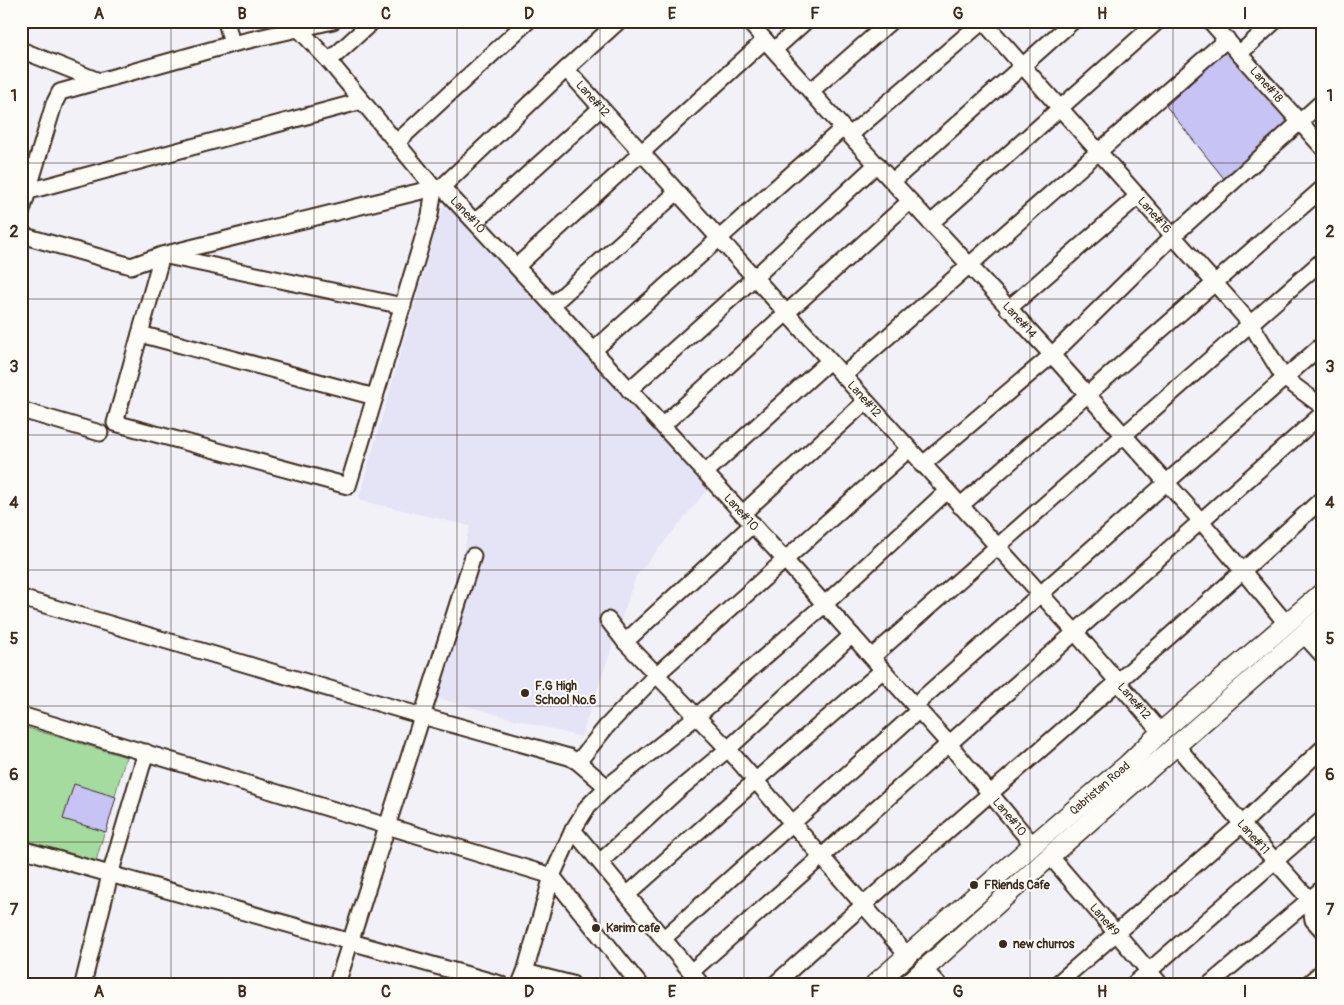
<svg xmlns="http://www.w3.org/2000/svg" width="1344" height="1005" font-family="Pangolin,sans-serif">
  <rect width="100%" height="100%" fill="#f2f1f7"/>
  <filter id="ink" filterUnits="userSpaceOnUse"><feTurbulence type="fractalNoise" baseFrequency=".02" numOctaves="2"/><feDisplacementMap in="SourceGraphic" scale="10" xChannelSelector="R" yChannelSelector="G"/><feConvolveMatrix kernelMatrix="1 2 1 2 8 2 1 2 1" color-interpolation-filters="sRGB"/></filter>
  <g filter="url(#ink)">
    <path fill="#e5e3f6" d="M445,200L716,479L636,576L581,737L425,695L470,526L358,500Z"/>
    <path fill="#a4db9f" stroke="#70825e" d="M21,726L126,757L96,861L21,839Z"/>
    <path fill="#c8c3f5" stroke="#3b2a1e" d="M1227,50L1292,124L1226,181L1166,106Z
      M74,784L116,797L106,832L63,819Z"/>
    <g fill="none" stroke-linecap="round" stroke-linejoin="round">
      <defs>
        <g id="minor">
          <path d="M226,21L232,44"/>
          <path id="s1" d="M748,21L843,128L1052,355L1201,521L1286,623"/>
          <path id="s2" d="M983,21L1251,324L1284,378L1323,407"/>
          <path id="s3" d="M1210,21L1323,148"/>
          <path d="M298,28L329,61L434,188L430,215L348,486L115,423L162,255L434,188L442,187L566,69L619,21"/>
          <path d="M21,50L99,81"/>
          <path d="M774,50L806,21"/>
          <path d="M1239,54L1275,21"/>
          <path d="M329,61L373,21"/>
          <path id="s4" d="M566,69L1075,632L1161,732"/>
          <path d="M811,91L891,21"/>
          <path d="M850,135L983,21"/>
          <path d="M397,142L528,21"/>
          <path d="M893,181L1073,21"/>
          <path id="s5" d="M442,187L552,305L785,560L949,744L1033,845"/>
          <path d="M29,191L362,101"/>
          <path d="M21,214L54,104L60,92L232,44L333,21"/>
          <path d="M475,222L601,108"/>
          <path d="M931,223L1158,21"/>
          <path d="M21,235L131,266L162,255L403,306"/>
          <path d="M517,266L765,40"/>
          <path d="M552,305L676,193"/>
          <path d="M1008,309L1138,196"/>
          <path d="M140,334L375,397"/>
          <path d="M594,350L843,128"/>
          <path d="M843,376L1227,39"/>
          <path d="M629,390L754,278L877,164"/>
          <path d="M21,410L100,433"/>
          <path d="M663,425L910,201"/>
          <path d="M922,465L1052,355L1173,236L1323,101"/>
          <path d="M706,472L829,361"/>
          <path d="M960,506L1323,188"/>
          <path d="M743,513L865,402"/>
          <path d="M21,598L422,716L569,757L578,762L607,787"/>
          <path d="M608,620L625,642L728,749L907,955"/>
          <path d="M1304,635L1323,656"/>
          <path d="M625,642L753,524"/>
          <path d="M872,657L1323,260"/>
          <path d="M915,705L1323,344"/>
          <path d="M21,715L552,876L639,984"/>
          <path id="s6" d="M1176,745L1242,824L1310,900L1313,920L1323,931"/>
          <path d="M578,762L607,726L656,675L909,449"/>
          <path d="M573,830L701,984"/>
          <path d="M21,849L500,984"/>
          <path id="s7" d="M1050,856L1160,984"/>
          <path d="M600,862L676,792L728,749L852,635"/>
          <path d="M627,895L755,781L883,670"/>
          <path d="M663,939L919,710"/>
          <path d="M924,969L938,984"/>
          <path d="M525,972L572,984"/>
          <path d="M691,972L1323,413"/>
          <path d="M83,984L110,875L146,752"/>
          <path d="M337,984L473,556"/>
          <path d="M520,984L525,972L552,876L573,830L588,806L607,787L697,716L825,604L947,491"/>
          <path d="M775,984C956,820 1143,664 1323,498"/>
          <path d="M1057,984L1242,824L1323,748"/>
          <path d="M1134,984L1323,819"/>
          <path d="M1210,984L1323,888"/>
          <path d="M1308,984L1323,971"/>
        </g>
        <g id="tertiary">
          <path id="s8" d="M875,984L1033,845L1128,764L1161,732L1323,592"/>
          <path d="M908,984L1050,856L1323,617"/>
        </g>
      </defs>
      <use href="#minor" stroke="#3b2a1e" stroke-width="19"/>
      <use href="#tertiary" stroke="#3b2a1e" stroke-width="22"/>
      <use href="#minor" stroke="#fdfcf7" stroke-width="15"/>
      <use href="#tertiary" stroke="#fdfcf7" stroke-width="19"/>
    </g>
  </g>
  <path fill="none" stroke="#3b2a1e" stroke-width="1" stroke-opacity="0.55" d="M171,21V984M314,21V984M457,21V984M600,21V984M744,21V984M887,21V984M1030,21V984M1173,21V984M21,163H1323M21,299H1323M21,435H1323M21,570H1323M21,706H1323M21,842H1323"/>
  <g fill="#3b2a1e" stroke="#fdfcf7" stroke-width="2">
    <circle cx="525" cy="693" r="5"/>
    <circle cx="974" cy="885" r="5"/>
    <circle cx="596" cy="928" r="5"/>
    <circle cx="1003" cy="944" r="5"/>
  </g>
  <g text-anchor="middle" stroke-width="4" stroke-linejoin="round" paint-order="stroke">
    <g font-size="12" fill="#3b2a1e" stroke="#fdfcf7">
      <text dy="4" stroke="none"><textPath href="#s3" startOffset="85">Lane#18</textPath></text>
      <text dy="4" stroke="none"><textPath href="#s4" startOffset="40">Lane#12</textPath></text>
      <text dy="4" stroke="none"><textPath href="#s2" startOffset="259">Lane#16</textPath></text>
      <text dy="4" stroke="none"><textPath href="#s5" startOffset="38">Lane#10</textPath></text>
      <text dy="4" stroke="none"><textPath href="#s1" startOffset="404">Lane#14</textPath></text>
      <text dy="4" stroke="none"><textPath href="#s4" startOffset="445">Lane#12</textPath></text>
      <text dy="4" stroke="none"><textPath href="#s5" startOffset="442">Lane#10</textPath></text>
      <text dy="4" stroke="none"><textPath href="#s4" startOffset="850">Lane#12</textPath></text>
      <text dy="4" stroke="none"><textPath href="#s8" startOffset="298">Qabristan Road</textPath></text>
      <text dy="4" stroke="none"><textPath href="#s5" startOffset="848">Lane#10</textPath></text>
      <text dy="4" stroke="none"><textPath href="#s6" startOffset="120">Lane#11</textPath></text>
      <text dy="4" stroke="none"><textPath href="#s7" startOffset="84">Lane#9</textPath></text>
    </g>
    <g font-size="12" font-weight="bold" fill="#3b2a1e" stroke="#fdfcf7" text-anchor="start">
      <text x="535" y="690">F.G High<tspan x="535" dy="14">School No.6</tspan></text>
      <text x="984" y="889">FRiends Cafe</text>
      <text x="606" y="932">Karim cafe</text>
      <text x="1013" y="948">new churros</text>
    </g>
  </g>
  <rect width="1344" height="1005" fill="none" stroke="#fdfcf7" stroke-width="55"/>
  <rect x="28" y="28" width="1288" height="950" fill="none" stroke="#3b2a1e" stroke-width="2"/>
  <g font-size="16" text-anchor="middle" font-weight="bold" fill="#3b2a1e">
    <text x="99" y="19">A</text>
    <text x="242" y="19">B</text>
    <text x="386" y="19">C</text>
    <text x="529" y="19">D</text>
    <text x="672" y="19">E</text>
    <text x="815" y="19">F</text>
    <text x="958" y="19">G</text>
    <text x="1102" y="19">H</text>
    <text x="1245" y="19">I</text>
    <text x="14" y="101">1</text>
    <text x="1330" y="101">1</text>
    <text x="14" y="237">2</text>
    <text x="1330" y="237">2</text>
    <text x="14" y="372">3</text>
    <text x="1330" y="372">3</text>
    <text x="14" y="508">4</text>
    <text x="1330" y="508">4</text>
    <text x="14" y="644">5</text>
    <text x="1330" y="644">5</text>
    <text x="14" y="780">6</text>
    <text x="1330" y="780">6</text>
    <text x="14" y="915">7</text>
    <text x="1330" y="915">7</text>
    <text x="99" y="997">A</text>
    <text x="242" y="997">B</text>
    <text x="386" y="997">C</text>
    <text x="529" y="997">D</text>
    <text x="672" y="997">E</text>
    <text x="815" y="997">F</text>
    <text x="958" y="997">G</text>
    <text x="1102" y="997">H</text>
    <text x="1245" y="997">I</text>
  </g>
</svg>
